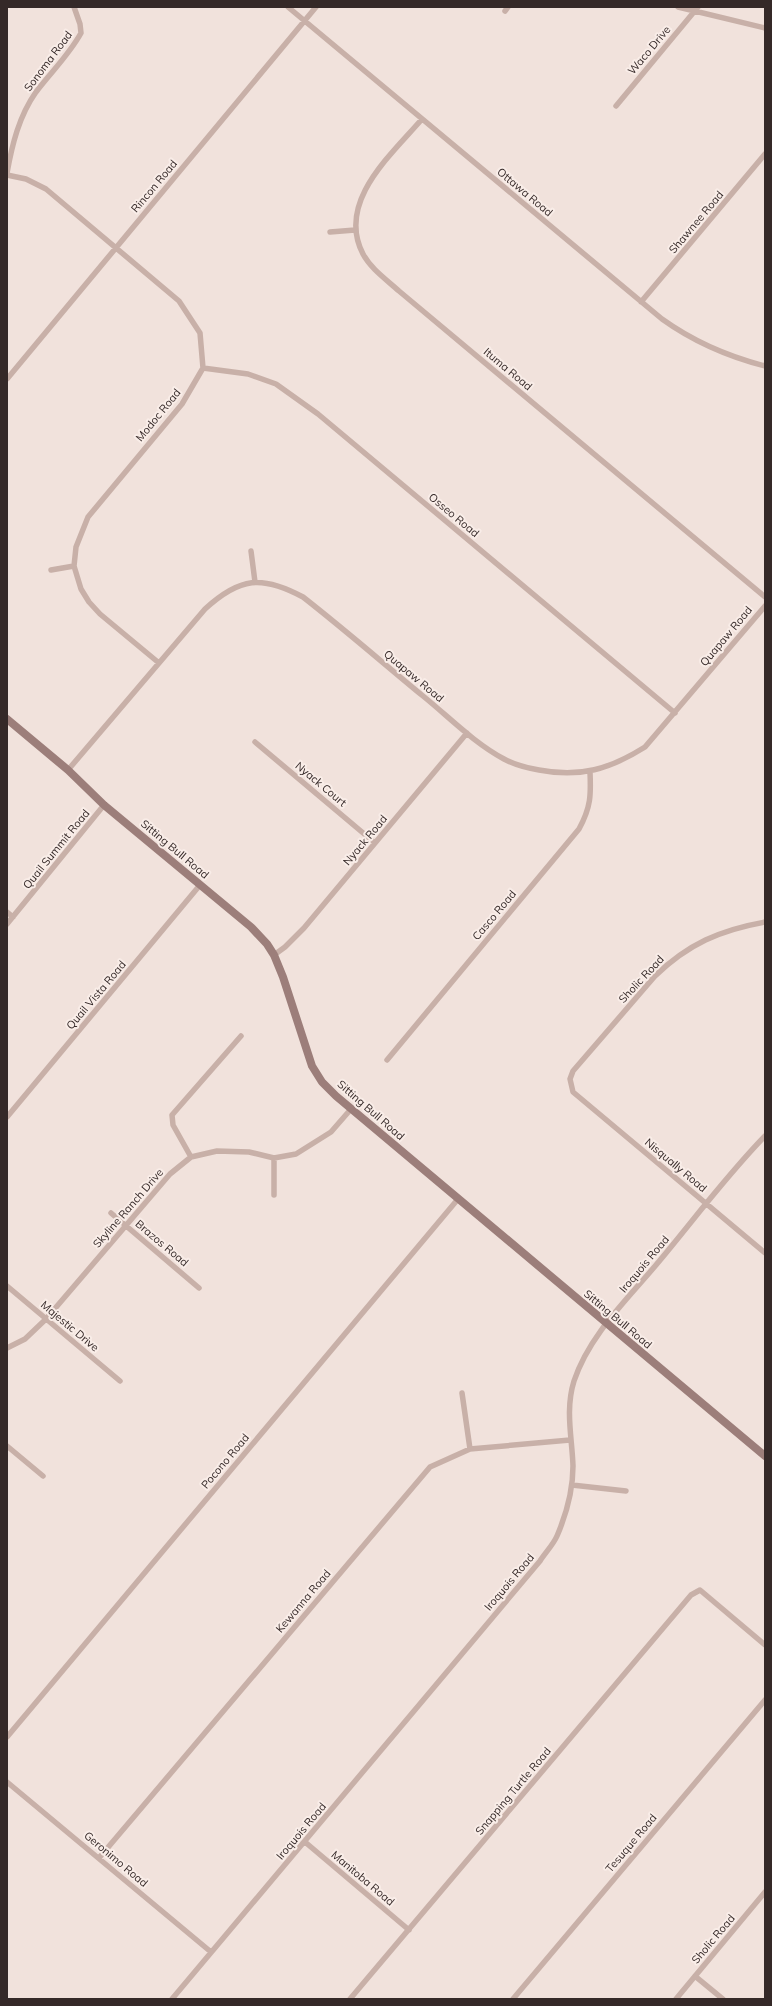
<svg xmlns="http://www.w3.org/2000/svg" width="772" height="2006" font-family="Mulish,sans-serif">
  <rect width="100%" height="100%" fill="#f1e2dc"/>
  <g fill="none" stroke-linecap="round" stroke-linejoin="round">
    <path stroke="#c8b0a8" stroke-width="5.5" d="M288,7L662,319C694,342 726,356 765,366
      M678,7L765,28
      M505,11L508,7
      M616,106L698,7
      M422,119C391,155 336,202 363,254C371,269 387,280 399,291L765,597
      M7,173C12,145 19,116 36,92C51,72 69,55 81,33L80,24L74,7
      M7,175L26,179L46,189L179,301L200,333L203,368L182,404L88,517L76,547L74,566L81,589L89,602L100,614L159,663
      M330,232L355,230
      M641,302L765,154
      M203,368L248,374L276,384L318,414L675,713
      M7,379L316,7
      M251,551L255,582
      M51,570L74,566
      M255,742L375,843
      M68,770L205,609C240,577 262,575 303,597C344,629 383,663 423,696C449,717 474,743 504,759C515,765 527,768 539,770C580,778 610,769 645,747L765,606
      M7,912L13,917
      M765,922C720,930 688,944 655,976L573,1071L570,1079L573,1092L765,1253
      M7,924L104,805
      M274,955L285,947L304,928L467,733
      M387,1060L579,829C591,807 591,795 590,772
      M7,1117L200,885
      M191,1157L173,1125L172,1115L241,1036
      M274,1158V1195
      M111,1213L199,1288
      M7,1286L120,1381
      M7,1348L25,1339L46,1319L170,1174L191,1157L217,1151L249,1152L274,1158L296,1154L331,1132L351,1109
      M462,1393L470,1449
      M7,1446L43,1476
      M572,1485L626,1491
      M7,1737L458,1199
      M7,1782L211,1952
      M305,1842L409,1930
      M99,1858L430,1467L470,1449L570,1440
      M695,1976L723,1999
      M172,1999L540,1561C545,1553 553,1545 557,1536C566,1515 573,1489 573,1466C572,1437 565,1410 574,1381C590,1333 630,1297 661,1259C695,1218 728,1174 765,1136
      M350,1999L691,1595L700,1590L765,1645
      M513,1999L765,1700
      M676,1999L765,1892"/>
    <path stroke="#9c7e7a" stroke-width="8" d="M7,719L68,770L104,805L251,927L267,944L274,955L283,977L312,1066L322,1082L336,1096L765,1456"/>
  </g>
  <g text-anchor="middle" stroke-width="4" stroke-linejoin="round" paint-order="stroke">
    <g font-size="11" fill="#352928" stroke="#f9ede8">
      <text transform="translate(649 50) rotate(-50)" y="4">Waco Drive</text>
      <text transform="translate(48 61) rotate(-53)" y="4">Sonoma Road</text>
      <text transform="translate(154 186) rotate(-50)" y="4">Rincon Road</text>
      <text transform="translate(525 192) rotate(40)" y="4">Ottawa Road</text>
      <text transform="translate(696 222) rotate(-50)" y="4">Shawnee Road</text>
      <text transform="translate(508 369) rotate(40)" y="4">Ituma Road</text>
      <text transform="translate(158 415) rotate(-51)" y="4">Modoc Road</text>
      <text transform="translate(454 515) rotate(40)" y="4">Osseo Road</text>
      <text transform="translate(726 636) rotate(-50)" y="4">Quapaw Road</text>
      <text transform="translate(414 676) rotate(40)" y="4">Quapaw Road</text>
      <text transform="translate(321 784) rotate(40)" y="4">Nyack Court</text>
      <text transform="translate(365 840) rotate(-50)" y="4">Nyack Road</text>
      <text transform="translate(56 849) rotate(-51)" y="4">Quail Summit Road</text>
      <text transform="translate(175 849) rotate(40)" y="4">Sitting Bull Road</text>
      <text transform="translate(494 915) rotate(-50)" y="4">Casco Road</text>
      <text transform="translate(641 979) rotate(-47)" y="4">Sholic Road</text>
      <text transform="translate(96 995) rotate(-50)" y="4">Quail Vista Road</text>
      <text transform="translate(371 1110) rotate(41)" y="4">Sitting Bull Road</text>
      <text transform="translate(676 1165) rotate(40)" y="4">Nisqually Road</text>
      <text transform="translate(128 1208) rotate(-49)" y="4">Skyline Ranch Drive</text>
      <text transform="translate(162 1243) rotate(40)" y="4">Brazos Road</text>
      <text transform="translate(644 1264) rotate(-50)" y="4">Iroquois Road</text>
      <text transform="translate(618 1319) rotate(40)" y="4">Sitting Bull Road</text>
      <text transform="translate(70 1326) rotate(40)" y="4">Majestic Drive</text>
      <text transform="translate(225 1461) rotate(-50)" y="4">Pocono Road</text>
      <text transform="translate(509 1582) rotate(-50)" y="4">Iroquois Road</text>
      <text transform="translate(303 1601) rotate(-50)" y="4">Kewanna Road</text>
      <text transform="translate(513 1791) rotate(-50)" y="4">Snapping Turtle Road</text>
      <text transform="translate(301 1831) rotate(-50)" y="4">Iroquois Road</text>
      <text transform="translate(631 1843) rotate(-50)" y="4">Tesuque Road</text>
      <text transform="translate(116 1859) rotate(40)" y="4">Geronimo Road</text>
      <text transform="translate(363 1878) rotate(40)" y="4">Manitoba Road</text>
      <text transform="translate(713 1939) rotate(-50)" y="4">Sholic Road</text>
    </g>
  </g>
  <rect width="772" height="2006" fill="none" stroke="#352928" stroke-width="16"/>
</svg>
